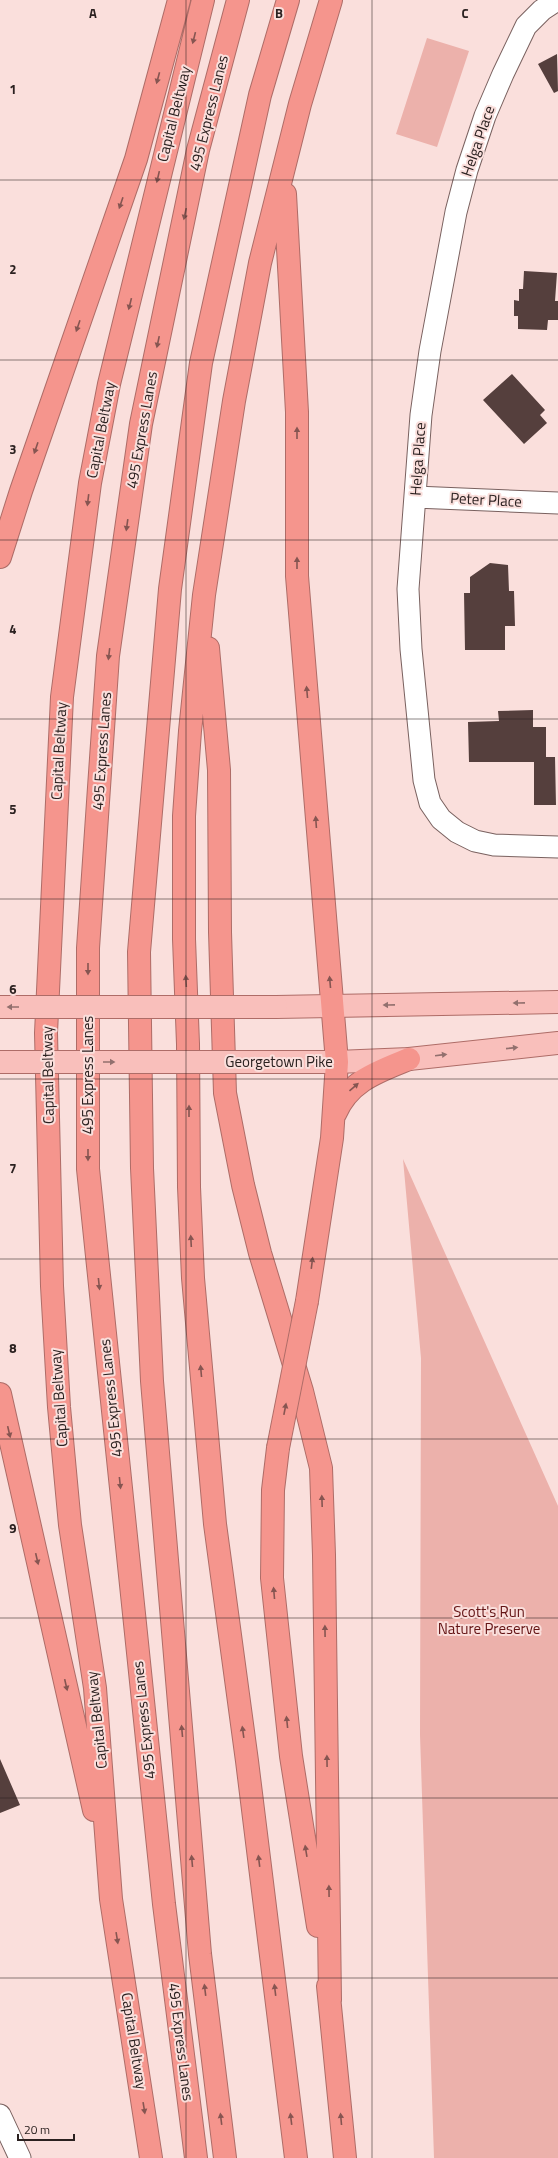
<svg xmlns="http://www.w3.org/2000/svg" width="558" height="2158" font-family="'Titillium Web',sans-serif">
  <rect width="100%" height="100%" fill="#fadfdc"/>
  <path fill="#ecb1ab" d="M427,38L469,51L437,147L396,134Z
    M403,1159L558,1506V2158H434L420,1735L421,1358Z"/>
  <path fill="#553f3d" d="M557,54L558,91L554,93L538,64Z
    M524,271L557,273L555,301H558V320H548L547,330L518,329V316H514V300L519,301V289H523Z
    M512,374L545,410L540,415L547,423L524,444L483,400Z
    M490,563L508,565L509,591H514L515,626H505V650H465L464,593H470V577Z
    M533,710V727H546V757H555L556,805H534V762H469L468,722L499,721L498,711Z
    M0,1759L20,1805L0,1813Z"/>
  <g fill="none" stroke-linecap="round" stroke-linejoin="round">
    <defs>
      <path id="minor" d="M557,0L542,10L526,26L503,74L485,116L467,170L456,212L430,351L421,415L408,589L411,649L424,780L430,803L441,819L457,832L475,841L494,845L558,847
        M415,497L558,503
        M0,2115L20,2158"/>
      <path id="major" d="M276,1007L558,1002
        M276,1062H337L409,1059L558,1043"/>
      <path id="highway" d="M285,194L297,412V576L337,1062L332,1138L307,1301
        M0,557L21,491L136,159L179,0
        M208,648L219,770L220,932L225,1093L243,1185L260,1253L302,1391L321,1468L324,1555L330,2000
        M335,1114C349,1081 377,1072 409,1059
        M0,1394L94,1810
        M278,1448L273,1490L272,1578L291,1756L318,1926
        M328,1986L345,2158
        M151,2158L111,1899L95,1688L70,1525L59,1407L52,1286L46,1033L62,697L90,483L109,384L203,0
        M196,2158L164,1904L88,1169V948L108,656L141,424L198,150L238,0
        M225,2158L200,1954L152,1381L142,1168L139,952L170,589L201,363L260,95L288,0
        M296,2158L247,1761L215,1524L193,1278L189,1187L188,1044L184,939V816L190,731L204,595L234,401L260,263L300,104L331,0"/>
    </defs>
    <use href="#minor" stroke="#79615f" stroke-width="23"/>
    <use href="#major" stroke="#ae6c67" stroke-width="24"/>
    <use href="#highway" stroke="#ae6c67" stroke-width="24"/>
    <use href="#minor" stroke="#fff" stroke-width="21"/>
    <use href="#major" stroke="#f9bfbb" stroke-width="22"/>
    <use href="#highway" stroke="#f5958d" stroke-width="22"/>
    <defs>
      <path id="major-bridge" d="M0,1007H276
        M0,1062H276"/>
      <path id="highway-bridge" d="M278,1448L307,1301"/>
    </defs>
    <use href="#major-bridge" stroke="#ae6c67" stroke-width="24" stroke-linecap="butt"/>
    <use href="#highway-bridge" stroke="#ae6c67" stroke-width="24" stroke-linecap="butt"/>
    <use href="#major-bridge" stroke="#f9bfbb" stroke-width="22"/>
    <use href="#highway-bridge" stroke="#f5958d" stroke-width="22"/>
  </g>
  <defs><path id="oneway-solid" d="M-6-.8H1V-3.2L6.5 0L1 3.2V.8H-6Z"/></defs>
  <g fill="#865551">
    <use href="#oneway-solid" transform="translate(194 38) rotate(104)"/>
    <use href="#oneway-solid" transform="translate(158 78) rotate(105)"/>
    <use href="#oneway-solid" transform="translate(158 177) rotate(103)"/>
    <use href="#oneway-solid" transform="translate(121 203) rotate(109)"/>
    <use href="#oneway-solid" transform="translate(185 214) rotate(102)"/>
    <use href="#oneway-solid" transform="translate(130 304) rotate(104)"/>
    <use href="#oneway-solid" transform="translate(78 326) rotate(109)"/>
    <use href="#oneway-solid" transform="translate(158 342) rotate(102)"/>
    <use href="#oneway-solid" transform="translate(297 433) rotate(-90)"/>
    <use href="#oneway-solid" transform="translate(36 448) rotate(109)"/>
    <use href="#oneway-solid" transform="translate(88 500) rotate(97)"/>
    <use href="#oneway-solid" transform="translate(127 525) rotate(98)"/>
    <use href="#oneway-solid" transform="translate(297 563) rotate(-90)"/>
    <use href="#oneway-solid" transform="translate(109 654) rotate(97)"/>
    <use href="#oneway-solid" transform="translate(307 692) rotate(-95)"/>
    <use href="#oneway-solid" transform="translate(316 822) rotate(-94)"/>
    <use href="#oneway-solid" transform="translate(88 969) rotate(90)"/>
    <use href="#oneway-solid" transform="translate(186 981) rotate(-93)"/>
    <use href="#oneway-solid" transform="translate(330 982) rotate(-95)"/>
    <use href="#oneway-solid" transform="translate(354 1087) rotate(-41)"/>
    <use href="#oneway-solid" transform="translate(189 1111) rotate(-90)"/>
    <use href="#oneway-solid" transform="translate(88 1155) rotate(90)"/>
    <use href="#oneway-solid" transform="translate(191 1241) rotate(-93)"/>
    <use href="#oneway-solid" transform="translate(312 1263) rotate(-83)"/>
    <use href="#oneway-solid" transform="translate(99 1284) rotate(84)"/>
    <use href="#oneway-solid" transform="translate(201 1371) rotate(-95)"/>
    <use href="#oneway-solid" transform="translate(285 1409) rotate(-79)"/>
    <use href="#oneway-solid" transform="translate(9 1432) rotate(77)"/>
    <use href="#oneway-solid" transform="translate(120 1483) rotate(84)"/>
    <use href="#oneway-solid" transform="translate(322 1501) rotate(-92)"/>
    <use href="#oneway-solid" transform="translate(37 1559) rotate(77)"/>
    <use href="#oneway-solid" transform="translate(274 1593) rotate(-95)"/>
    <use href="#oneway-solid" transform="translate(325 1631) rotate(-91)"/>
    <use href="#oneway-solid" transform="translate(66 1685) rotate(77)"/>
    <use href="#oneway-solid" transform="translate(287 1722) rotate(-96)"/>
    <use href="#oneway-solid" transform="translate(182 1731) rotate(-95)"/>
    <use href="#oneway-solid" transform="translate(243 1732) rotate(-98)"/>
    <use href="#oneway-solid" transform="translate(327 1761) rotate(-91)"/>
    <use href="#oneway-solid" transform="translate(306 1851) rotate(-99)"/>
    <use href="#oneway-solid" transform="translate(192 1861) rotate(-95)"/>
    <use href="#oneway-solid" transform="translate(259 1861) rotate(-97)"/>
    <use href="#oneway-solid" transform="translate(329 1891) rotate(-91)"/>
    <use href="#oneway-solid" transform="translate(117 1938) rotate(81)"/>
    <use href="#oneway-solid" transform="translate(205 1990) rotate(-97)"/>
    <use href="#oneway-solid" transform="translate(275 1990) rotate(-97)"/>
    <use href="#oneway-solid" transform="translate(144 2108) rotate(81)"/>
    <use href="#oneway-solid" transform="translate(221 2119) rotate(-97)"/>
    <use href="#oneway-solid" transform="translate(291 2119) rotate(-97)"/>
    <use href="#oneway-solid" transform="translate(341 2119) rotate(-95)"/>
  </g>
  <g fill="#92706e">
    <use href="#oneway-solid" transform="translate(519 1003) rotate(179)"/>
    <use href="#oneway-solid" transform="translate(389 1005) rotate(179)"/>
    <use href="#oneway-solid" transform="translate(13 1007) rotate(-180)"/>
    <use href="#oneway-solid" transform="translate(512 1048) rotate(-6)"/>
    <use href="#oneway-solid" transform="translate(441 1055) rotate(-7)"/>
    <use href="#oneway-solid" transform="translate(109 1062)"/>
  </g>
  <path fill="none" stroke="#2b2120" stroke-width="1" stroke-opacity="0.55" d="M186,0V2158M372,0V2158M0,180H558M0,360H558M0,540H558M0,719H558M0,899H558M0,1079H558M0,1259H558M0,1439H558M0,1618H558M0,1798H558M0,1978H558"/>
  <g text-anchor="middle" stroke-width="4" stroke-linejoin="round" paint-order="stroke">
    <g font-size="15" fill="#2b2120" stroke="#fadfdc">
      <text transform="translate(209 113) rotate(-76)" y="5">495 Express Lanes</text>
      <text transform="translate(174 114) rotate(-76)" y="5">Capital Beltway</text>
      <text transform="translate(478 141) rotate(-71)" y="5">Helga Place</text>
      <text transform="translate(101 430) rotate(-79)" y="5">Capital Beltway</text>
      <text transform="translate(142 430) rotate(-80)" y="5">495 Express Lanes</text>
      <text transform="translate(418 459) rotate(-86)" y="5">Helga Place</text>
      <text transform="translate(486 500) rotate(3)" y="5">Peter Place</text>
      <text transform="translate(59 751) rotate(-87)" y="5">Capital Beltway</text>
      <text transform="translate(102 751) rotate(-86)" y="5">495 Express Lanes</text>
      <text x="279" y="1067">Georgetown Pike</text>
      <text transform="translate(48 1075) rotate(-91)" y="5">Capital Beltway</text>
      <text transform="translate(88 1075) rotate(-90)" y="5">495 Express Lanes</text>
      <text transform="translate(59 1398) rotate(-94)" y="5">Capital Beltway</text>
      <text transform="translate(111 1398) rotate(-96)" y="5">495 Express Lanes</text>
      <text transform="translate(97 1720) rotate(-96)" y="5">Capital Beltway</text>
      <text transform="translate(144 1720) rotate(-96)" y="5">495 Express Lanes</text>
      <text transform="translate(134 2041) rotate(81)" y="5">Capital Beltway</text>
      <text transform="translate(181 2042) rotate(83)" y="5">495 Express Lanes</text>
    </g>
    <g font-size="15" fill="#631314" stroke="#fadfdc">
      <text x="489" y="1617">Scott's Run<tspan x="489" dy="17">Nature Preserve</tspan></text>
    </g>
  </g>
  <g font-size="13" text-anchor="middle" font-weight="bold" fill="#2b2120" stroke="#fadfdc" stroke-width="4" stroke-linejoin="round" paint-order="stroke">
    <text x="93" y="18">A</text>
    <text x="279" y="18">B</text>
    <text x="465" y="18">C</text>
    <text x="13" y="94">1</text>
    <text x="13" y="274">2</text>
    <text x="13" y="454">3</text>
    <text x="13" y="634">4</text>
    <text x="13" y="814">5</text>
    <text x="13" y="994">6</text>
    <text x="13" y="1173">7</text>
    <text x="13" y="1353">8</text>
    <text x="13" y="1533">9</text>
  </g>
  <path d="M18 2134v6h56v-6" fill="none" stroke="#2b2120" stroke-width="2"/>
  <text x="24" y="2134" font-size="12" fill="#2b2120" stroke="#fadfdc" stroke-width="3" paint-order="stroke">20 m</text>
</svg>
